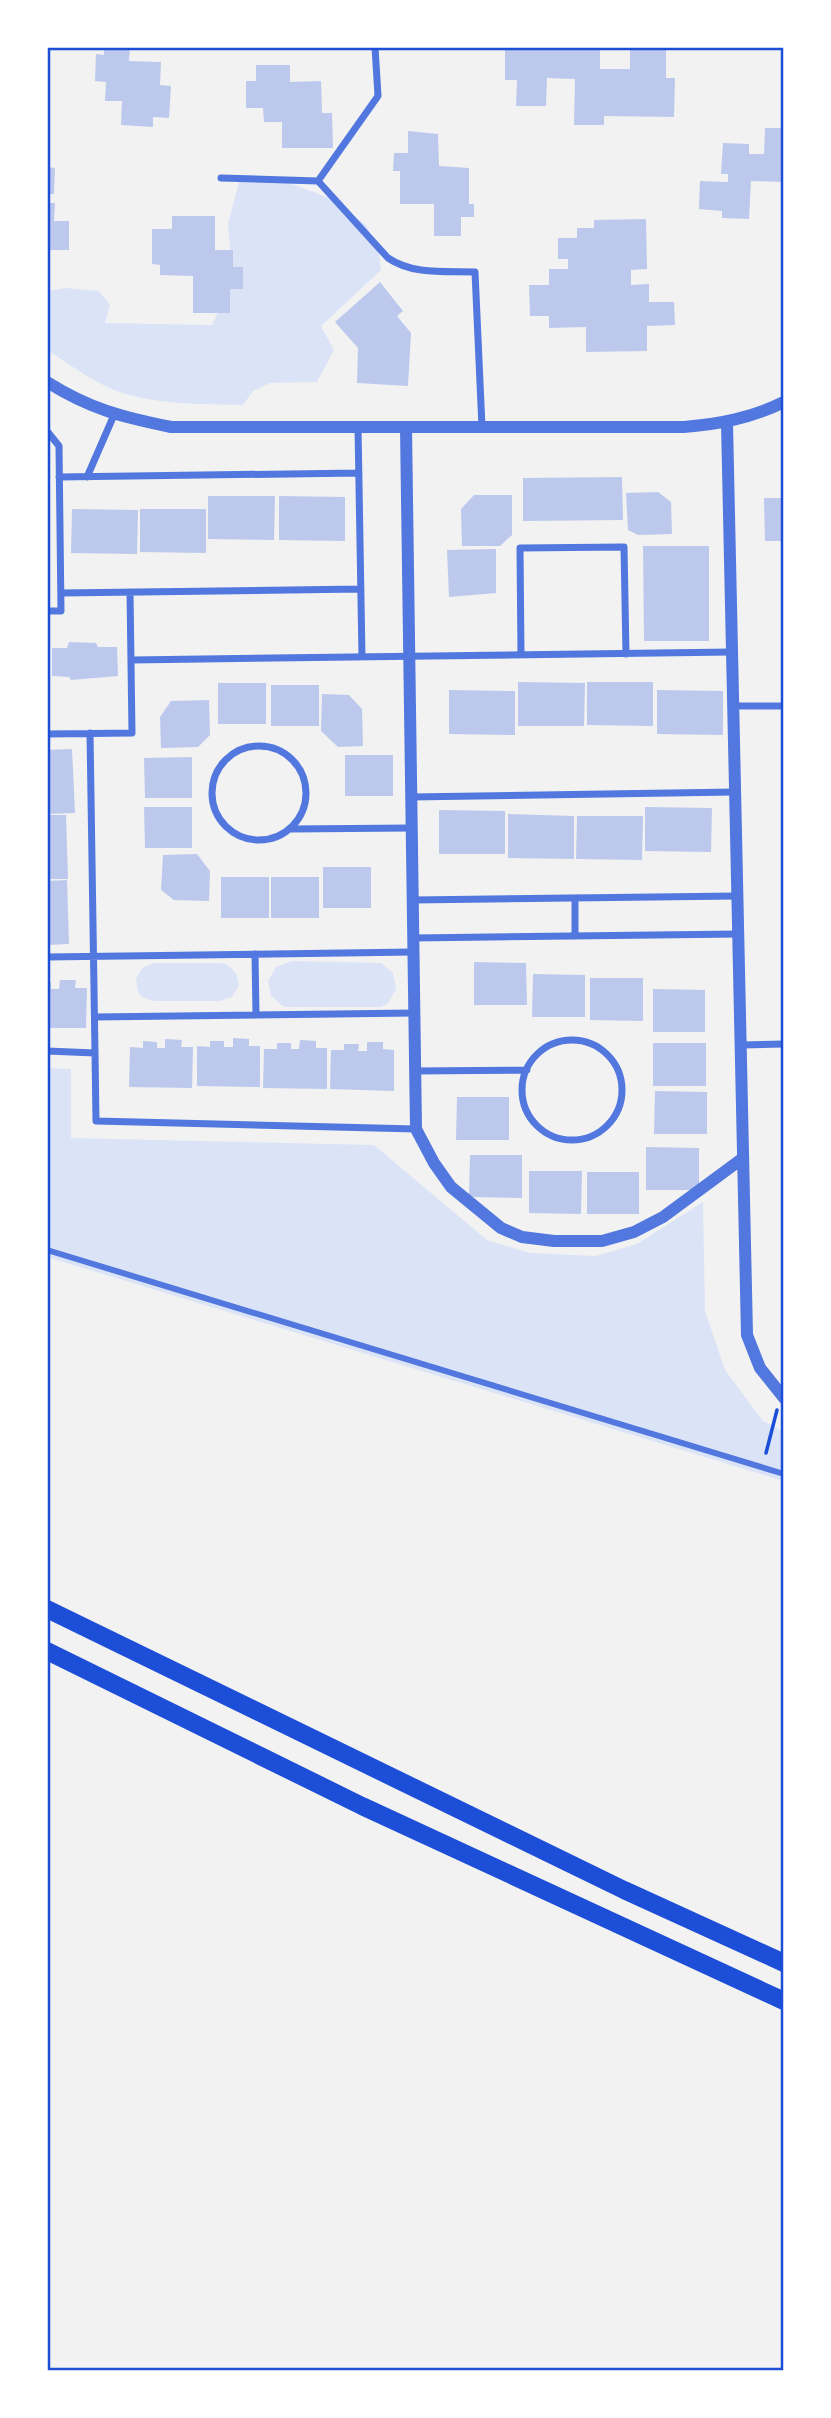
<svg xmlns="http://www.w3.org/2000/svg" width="831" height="2418" font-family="'Archivo Narrow',sans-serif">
  <rect width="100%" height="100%" fill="#f2f2f2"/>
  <path fill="#dbe4f7" d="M240,178L284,181L329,198L365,224L378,246L381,270L321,326L334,350L317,382L270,383L253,391L243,405C203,404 162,405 123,393C96,385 71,365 47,350V291L66,288L99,291L110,305L105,323L212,325L233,282L228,224Z
    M292,961L381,963L393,973L396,989L388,1003L381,1007H284L271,996L268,981L276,967Z
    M154,963H220L226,964L236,973L239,985L232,997L220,1001H154L142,997L138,992L136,979L142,968Z
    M47,1068L71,1069V1138L374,1145L487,1240L530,1253L596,1256L637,1244L703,1202L705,1311L725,1370L763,1421L784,1432V1481L47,1257Z"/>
  <path fill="#bdc9ec" d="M104,47H130L129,61L161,62L160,85L171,86L169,118L153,117V127L121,125L122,101H105L106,82L95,81L96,54L104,55Z
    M505,47H600V69H630V47H666V78H675L674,117L604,116V125H574L575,79L547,78L546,106H516L517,80H505Z
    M256,65H290V82L321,81L322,113H332L333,148H282V122H264L263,108H246V81H256Z
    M765,128H784V182L751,181L749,219L722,218V211L699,209L700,181L728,182V174H721L723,143L749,144V154H764Z
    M408,131L438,134L439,166L469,168V204H474V217H461V236H434V204H400V171H393L394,153H408Z
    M47,167L55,168L54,194H47Z
    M47,203H55L54,221H69V250H47Z
    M172,216H215V250H233V267H243V289H230V313H193V276L160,275V265L152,264V229H172Z
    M646,219L647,269L631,270V285L649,284V302H674L675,325L647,326V351L586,352V327L549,328V316H530L529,285H549V269H568V259H558V238H577V228H594V220Z
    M380,282L403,311L397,316L411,333L408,386L357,383L358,348L335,322Z
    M622,477L623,520L523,521V478Z
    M658,492L671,502L672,534L638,535L628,530L626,493Z
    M474,495H512V535L500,546H462L461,509Z
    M208,496H275L274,540L208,539Z
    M279,496L345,497V541L279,540Z
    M764,498H784V541H765Z
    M72,509L138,510L137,554L71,553Z
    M140,509H206V553L140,552Z
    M643,546H709V641H644Z
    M496,549V593L449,597L447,550Z
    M69,642L96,643L98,647H117L118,676L71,680L69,677L52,676V648H67Z
    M47,648H50V677H47Z
    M518,682L585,683L584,726H518Z
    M587,682H653V726L587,725Z
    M218,683H266V724H218Z
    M271,685H319V726H271Z
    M449,690L515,691V735L449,734Z
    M657,690L723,691V735L657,734Z
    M322,694L349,695L362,709L363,746L338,747L321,731Z
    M209,700L210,735L198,747L161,748L160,717L171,701Z
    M72,749L75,813L47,814V750Z
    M345,755H393V796H345Z
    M192,757V798H145L144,758Z
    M144,807H192V848H145Z
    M645,807L712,808L711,852L645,851Z
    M439,810L505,811V854H439Z
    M508,814L574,816V859L508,858Z
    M47,815H66L68,879H47Z
    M577,816H643L642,860L576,859Z
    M197,854L210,871L209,901L174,900L161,890L163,855Z
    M323,867H371V908H323Z
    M221,877H269V918H221Z
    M271,877H319V918H271Z
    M67,880L69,944L47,945V881Z
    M474,962L526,963L527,1005H474Z
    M533,974L585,975V1017H532Z
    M590,978H643V1021L590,1020Z
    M60,980H76L75,988H87L86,1028H47V982H51V989H59Z
    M653,989L705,990V1032H653Z
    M233,1038L249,1039V1046H260V1087L197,1086V1046L210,1047V1041H224V1047H233Z
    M165,1039L182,1040L181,1047H193L192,1088L129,1087L130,1047L143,1048V1041L157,1042V1048H165Z
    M300,1040L316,1041V1048H327V1089L263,1088L264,1049H277V1043H291V1049H299Z
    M367,1042H383V1049L394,1050V1091L330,1089L331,1050H344V1044H359L358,1051H367Z
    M653,1043H706V1086H653Z
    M655,1091L707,1092V1134H654Z
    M457,1097H509V1140H456Z
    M646,1147L699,1148V1190H646Z
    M470,1155H522V1198L469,1197Z
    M529,1171H582L581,1214L529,1213Z
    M587,1172H639V1214H587Z"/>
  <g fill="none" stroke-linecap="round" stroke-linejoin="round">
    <path stroke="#1d4ed8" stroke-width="3.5" d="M766,1453L777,1410"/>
    <path stroke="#5277de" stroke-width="6" d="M47,1250L784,1474"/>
    <path stroke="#5277de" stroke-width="7" d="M221,178L318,181L388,258C413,275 445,271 475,272L482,427
      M318,181L378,96L375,47
      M358,427L362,657
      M47,431L59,446L61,611H47
      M59,477L359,473
      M87,477L114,415
      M61,593L361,589
      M521,655L520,548L624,547L626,654
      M131,660L732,652
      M733,706H784
      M90,733L95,1053
      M47,734L132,733L130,592
      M212 793a47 47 0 1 1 94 0a47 47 0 1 1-94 0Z
      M411,797L735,792
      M290,829L411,828
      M575,898V936
      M413,900L737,896
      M413,938L738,934
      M255,954L256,1015
      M47,957L413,952
      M95,1017L414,1013
      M522 1090a50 50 0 1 1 100 0a50 50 0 1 1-100 0Z
      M740,1045L784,1044
      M47,1051L95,1053L96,1121L416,1129
      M415,1071L527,1070"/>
    <path stroke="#5277de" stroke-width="12" d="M47,382C90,409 122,417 171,427H684C720,424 751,418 784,402
      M727,423L747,1335L760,1368L784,1398
      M406,428L416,1129L434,1163L451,1187L501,1228L522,1237L554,1241H602L634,1232L663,1217L743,1158"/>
    <path stroke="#1d4ed8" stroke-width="18" d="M47,1609L624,1890L784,1963
      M47,1651L362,1806L784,2001"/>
  </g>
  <rect width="831" height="2418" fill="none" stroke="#ffffff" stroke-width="98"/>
  <rect x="49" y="49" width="733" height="2320" fill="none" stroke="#1d4ed8" stroke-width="2.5"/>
</svg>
